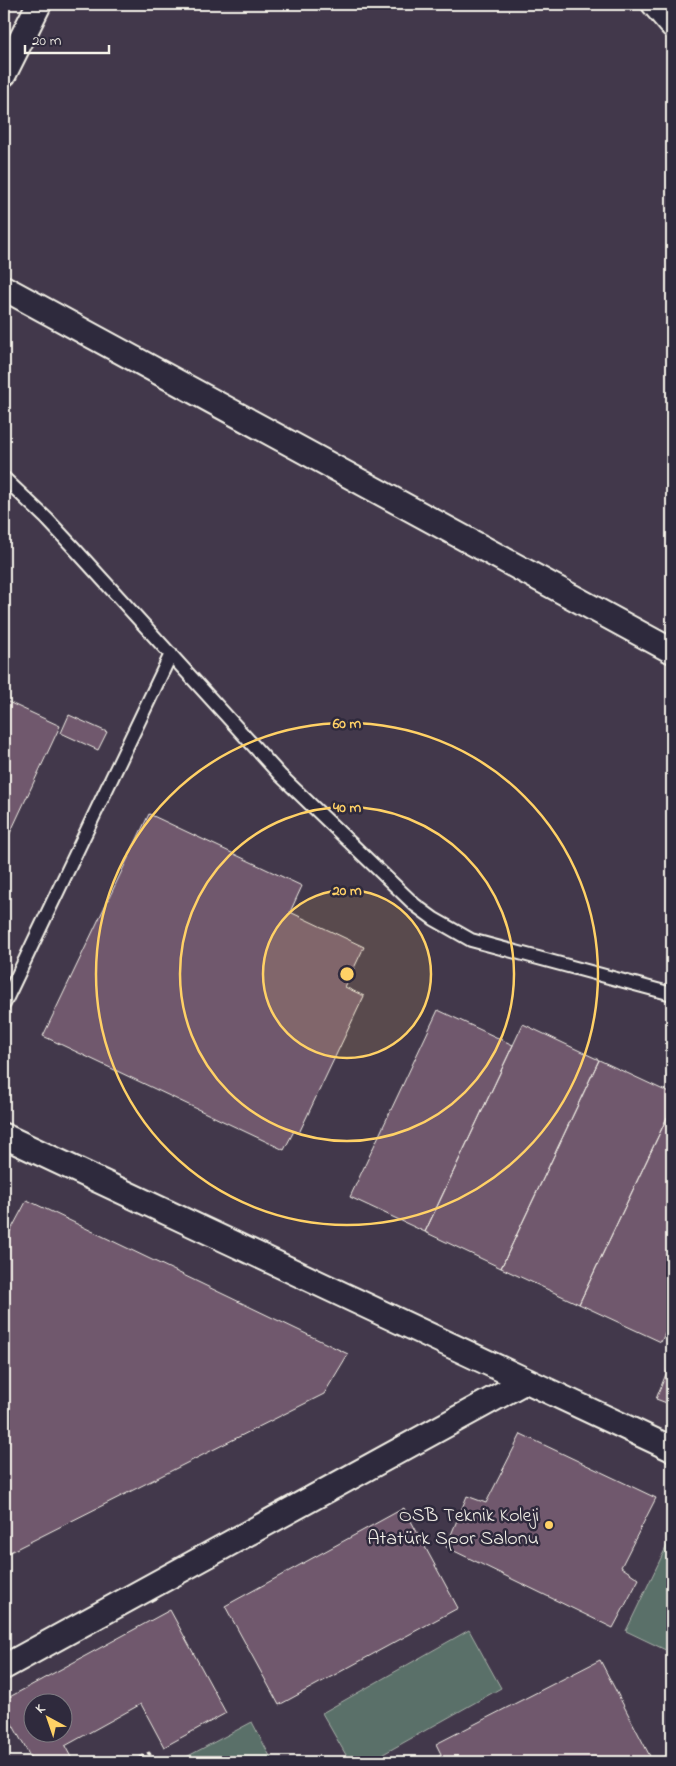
<svg xmlns="http://www.w3.org/2000/svg" width="676" height="1766" font-family="'Indie Flower',sans-serif">
  <rect width="100%" height="100%" fill="#2f2a3d"/>
  <filter id="ink" filterUnits="userSpaceOnUse"><feTurbulence type="fractalNoise" baseFrequency=".02" numOctaves="2"/><feDisplacementMap in="SourceGraphic" scale="10" xChannelSelector="R" yChannelSelector="G"/><feConvolveMatrix kernelMatrix="1 2 1 2 8 2 1 2 1" color-interpolation-filters="sRGB"/></filter>
  <g filter="url(#ink)">
    <path fill="#42384b" fill-rule="evenodd" d="M4,4H672V1762H4ZM32,1704H62V1734H32Z"/>
    <path fill="#5a6f69" stroke="#a7b0a8" d="M672,1535V1653L626,1631Z
      M469,1630L501,1688L369,1762H350L322,1713Z
      M252,1722L273,1762H177Z"/>
    <path fill="#6f596d" stroke="#f4f1e8" fill-rule="evenodd" d="M4,700L60,726L4,846Z
      M69,715L107,732L98,750L61,733Z
      M149,814L302,886L290,912L364,947L345,987L364,996L299,1133L294,1131L284,1150L43,1036Z
      M438,1010L513,1045L425,1232L350,1197Z
      M523,1024L599,1060L501,1268L425,1232Z
      M599,1060L672,1094V1107L579,1304L501,1268Z
      M672,1107V1319L661,1342L579,1304Z
      M27,1200L348,1354L324,1394L4,1555V1240L5,1241Z
      M672,1359V1405L656,1399Z
      M521,1434L656,1498L621,1567L639,1579L613,1628L446,1547L467,1496L486,1503Z
      M404,1508L458,1608L279,1705L225,1606Z
      M170,1610L226,1713L164,1747L141,1704L65,1746L72,1759L66,1762H33L4,1709V1700ZM32,1704H62V1734H32Z
      M600,1660L653,1762H445L436,1744Z
      M442,1755L445,1762H427Z"/>
    <g fill="none" stroke-linecap="round" stroke-linejoin="round">
      <defs>
        <path id="lane" d="M4,478L47,519L74,548L280,775L415,905L434,919L471,940L672,994
          M4,1004L171,654"/>
        <path id="street" d="M654,4L672,25
          M4,74L39,4
          M4,288L672,651
          M4,1136L672,1449
          M4,1667L526,1381"/>
      </defs>
      <use href="#lane" stroke="#f4f1e8" stroke-width="16"/>
      <use href="#street" stroke="#f4f1e8" stroke-width="28"/>
      <path stroke="#f4f1e8" stroke-width="3" stroke-dasharray="5 4" stroke-linecap="butt" d="M131,1762L149,1753L154,1762"/>
      <use href="#lane" stroke="#2f2a3d" stroke-width="12"/>
      <use href="#street" stroke="#2f2a3d" stroke-width="24"/>
    </g>
  </g>
  <circle cx="347" cy="974" r="84" fill="#ffd166" fill-opacity=".12"/>
  <g fill="none" stroke="#ffd166" stroke-width="2.5">
    <circle cx="347" cy="974" r="84"/>
    <circle cx="347" cy="974" r="167"/>
    <circle cx="347" cy="974" r="251"/>
  </g>
  <circle fill="#ffd166" stroke="#2f2a3d" stroke-width="2" cx="549" cy="1525" r="5"/>
  <g text-anchor="middle" stroke-width="5" stroke-linejoin="round" paint-order="stroke">
    <g font-size="20" fill="#f4f1e8" stroke="#2f2a3d" text-anchor="end">
      <text x="539" y="1521">OSB Teknik Koleji<tspan x="539" dy="23">Atatürk Spor Salonu</tspan></text>
    </g>
  </g>
  <circle cx="347" cy="974" r="8" fill="#ffd166" stroke="#2f2a3d" stroke-width="2.5"/>
  <g font-size="15" text-anchor="middle" font-weight="bold" fill="#ffd166" stroke="#2f2a3d" stroke-width="5" stroke-linejoin="round" paint-order="stroke">
    <text x="347" y="728">60 m</text>
    <text x="347" y="812">40 m</text>
    <text x="347" y="895">20 m</text>
  </g>
  <rect width="676" height="1766" fill="none" stroke="#2f2a3d" stroke-width="20"/>
  <rect x="10" y="10" width="656" height="1746" fill="none" stroke="#f4f1e8" stroke-width="2" filter="url(#ink)"/>
  <g transform="translate(48 1718) rotate(320)"><circle r="24" fill="#2f2a3d" stroke="#7e7a81"/>
  <path d="M0-4L9 19L0 12L-9 19Z" fill="#ffd166"/>
  <text y="-8" font-size="14" font-weight="bold" text-anchor="middle" fill="#f4f1e8">K</text>
  </g>
  <path d="M25 45v8h84v-8" fill="none" stroke="#f4f1e8" stroke-width="2.5"/>
  <text x="32" y="45" font-size="15" fill="#f4f1e8" stroke="#2f2a3d" stroke-width="4" paint-order="stroke">20 m</text>
</svg>
